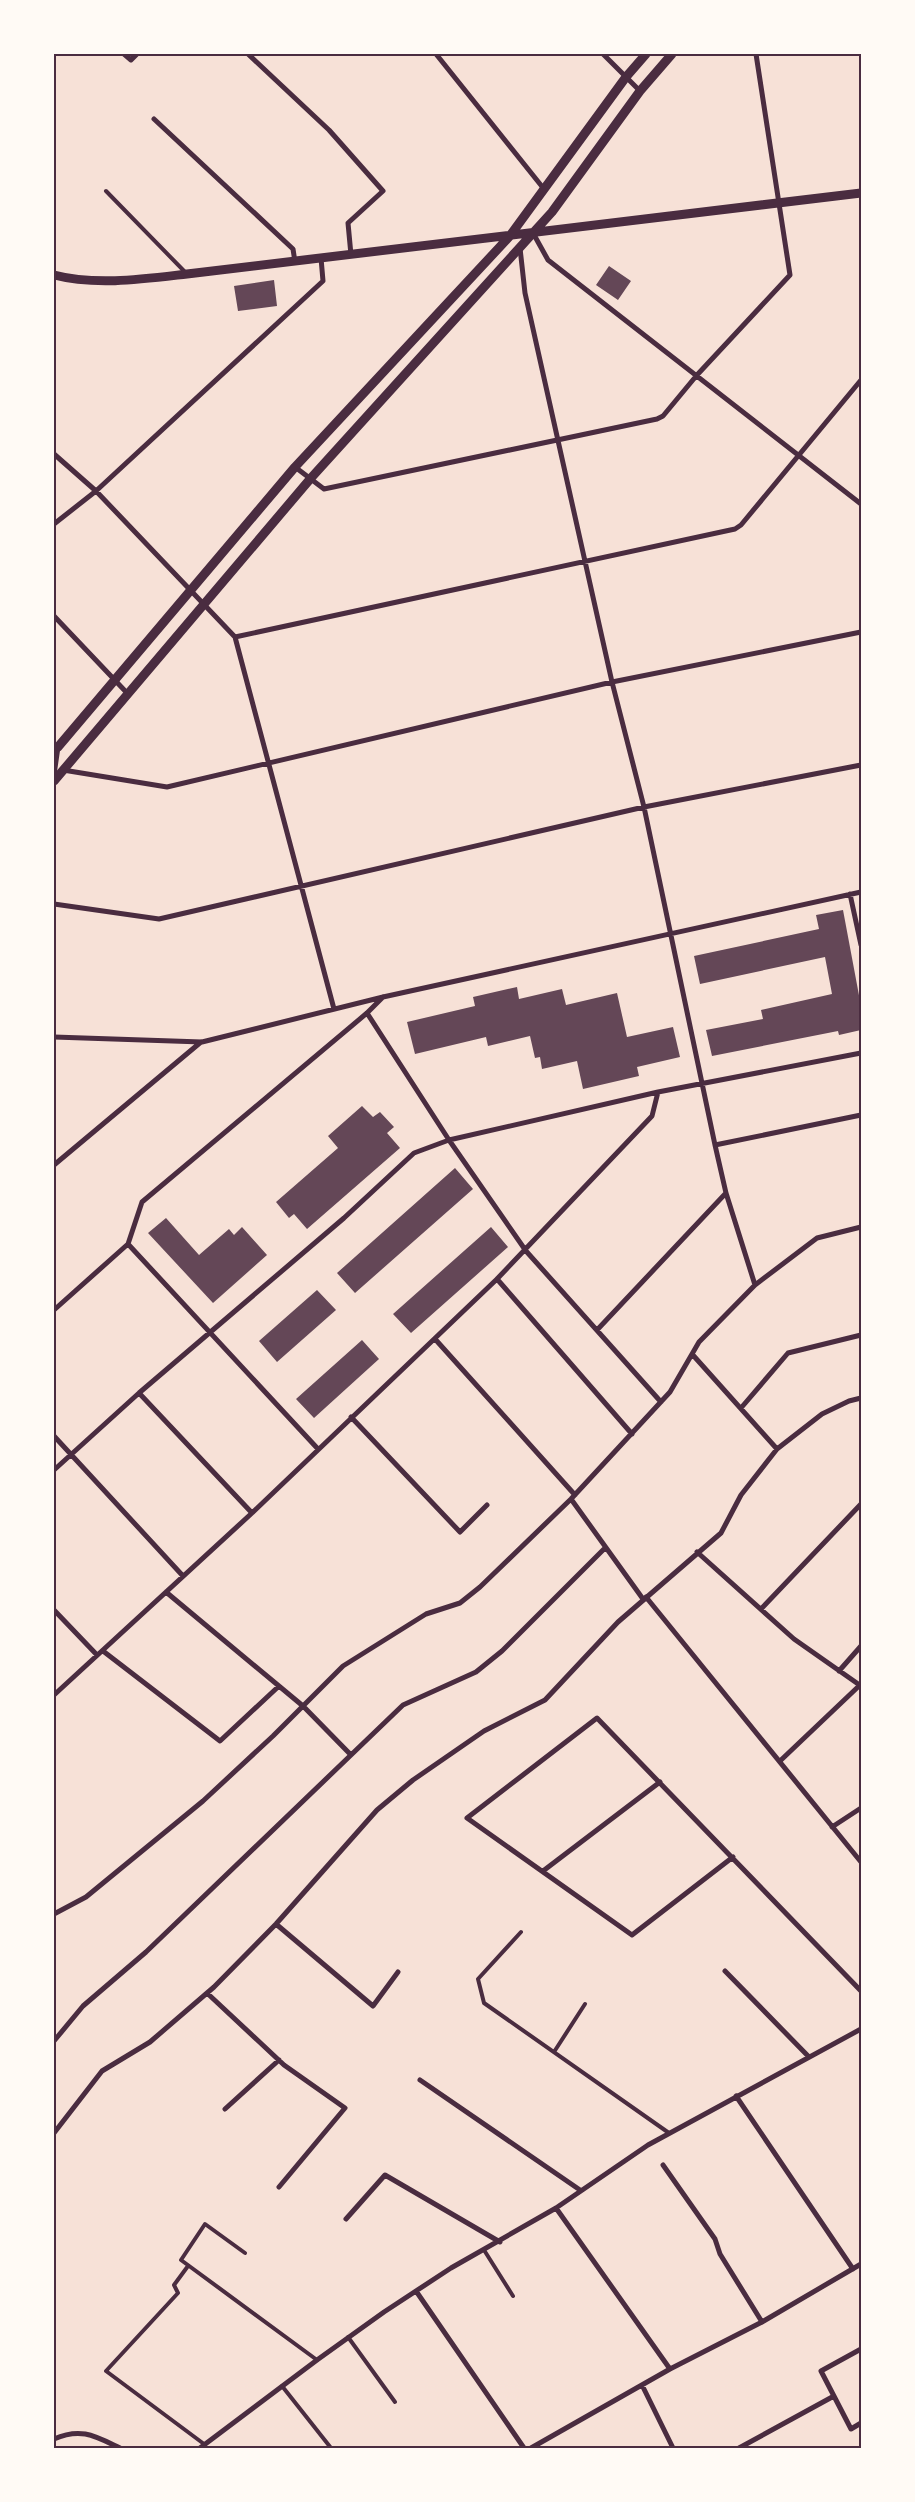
<svg xmlns="http://www.w3.org/2000/svg" width="915" height="2502" font-family="'Libre Baskerville',serif">
  <rect width="100%" height="100%" fill="#f7e1d7"/>
  <path fill="#644757" d="M609,266L631,281L618,300L596,285Z
    M274,280L277,306L238,311L234,286Z
    M843,910L861,1006V1030L839,1035L838,1031L712,1056L706,1030L763,1019L761,1010L832,994L825,957L700,984L694,956L819,929L816,915Z
    M517,987L519,999L562,989L566,1005L617,993L627,1037L673,1027L680,1057L637,1067L639,1076L583,1089L577,1061L542,1069L540,1057L535,1058L530,1036L488,1046L486,1037L415,1054L407,1022L475,1006L473,997Z
    M362,1106L373,1117L380,1112L394,1127L387,1133L400,1148L307,1229L294,1214L289,1218L276,1202L338,1148L328,1136Z
    M455,1168L473,1189L355,1293L337,1273Z
    M166,1218L199,1255L229,1229L234,1235L242,1227L267,1255L213,1303L148,1233Z
    M491,1227L508,1247L411,1333L393,1314Z
    M317,1290L336,1310L277,1362L259,1341Z
    M362,1340L379,1359L314,1418L296,1399Z"/>
  <g fill="none" stroke-linecap="round" stroke-linejoin="round">
    <path stroke="#4a2c40" stroke-width="4" d="M106,191L186,273
      M521,1932L478,1979L484,2003L669,2133
      M554,2052L585,2004
      M484,2250L513,2296
      M245,2253L205,2224L181,2260L317,2360
      M188,2266L174,2285L178,2293L106,2371L204,2444
      M348,2337L395,2402
      M282,2386L331,2448"/>
    <path stroke="#4a2c40" stroke-width="5" d="M124,54L131,60L137,54
      M248,54L329,130L383,191L348,223L351,255
      M436,54L544,189
      M603,54L640,91
      M154,119L293,249L295,262
      M533,233L548,260L861,504
      M520,248L525,293L612,682L644,807L715,1145L726,1193L755,1285
      M54,454L96,491L235,637L334,1009
      M295,467L324,489L657,419L663,416L697,375L790,275L756,54
      M54,524L96,491L323,281L321,258
      M54,616L128,694
      M235,637L735,529L741,525L861,380
      M63,770L167,787L612,682L861,632
      M54,775L58,747
      M850,894L861,945
      M54,904L159,919L644,807L861,765
      M367,1013L449,1140L526,1251L661,1402
      M54,1037L202,1042L383,997L861,892
      M715,1145L861,1115
      M54,1165L201,1042
      M128,1244L318,1449
      M497,1279L632,1434
      M54,1310L128,1244L142,1202L367,1013L383,997
      M597,1330L726,1193
      M435,1339L575,1495
      M692,1354L777,1449
      M139,1393L252,1513
      M741,1408L788,1353L861,1335
      M351,1417L460,1532L487,1505
      M54,1436L183,1576
      M54,1470L139,1393L344,1218L414,1153L449,1140L658,1092L861,1053
      M571,1499L643,1599
      M697,1552L794,1639L861,1686
      M166,1592L303,1706L351,1755
      M646,1597L861,1862
      M761,1609L861,1504
      M54,1610L97,1655
      M103,1651L220,1741L279,1686
      M839,1671L861,1646
      M54,1695L252,1513L497,1279L652,1116L658,1092
      M780,1761L860,1685
      M832,1827L861,1808
      M733,1857L632,1935L467,1818L597,1718L861,1991
      M543,1871L660,1782
      M54,1914L86,1897L203,1801L273,1736L343,1666L426,1614L460,1603L480,1587L571,1499L670,1392L699,1342L755,1285L817,1238L861,1227
      M276,1924L373,2006L398,1972
      M725,1971L809,2057
      M207,1993L284,2065L345,2108L279,2187
      M54,2041L83,2006L146,1952L403,1705L476,1672L502,1651L605,1548
      M420,2080L580,2190
      M736,2096L853,2269
      M225,2109L279,2060
      M54,2133L102,2071L150,2042L214,1987L276,1924L377,1810L413,1780L484,1731L545,1700L618,1622L721,1533L741,1495L777,1449L822,1414L849,1401L861,1398
      M663,2165L715,2239L720,2254L762,2322
      M556,2208L670,2369
      M346,2219L385,2175L500,2242
      M416,2291L524,2448
      M861,2349L821,2371L851,2429L861,2423
      M642,2385L673,2448
      M54,2439C81,2427 95,2436 120,2448
      M200,2448L317,2360L384,2312L451,2268L556,2208L648,2145L861,2029
      M531,2448L670,2369L762,2322L861,2264
      M739,2448L834,2396"/>
    <path stroke="#4a2c40" stroke-width="9" d="M54,275C96,286 144,279 187,274L861,193
      M54,749L58,747L295,467L509,237L626,77L646,54
      M54,781L311,478L552,212L640,91L672,54"/>
  </g>
  <rect width="915" height="2502" fill="none" stroke="#fffaf5" stroke-width="110"/>
  <rect x="55" y="55" width="805" height="2392" fill="none" stroke="#4a2c40" stroke-width="2"/>
</svg>
